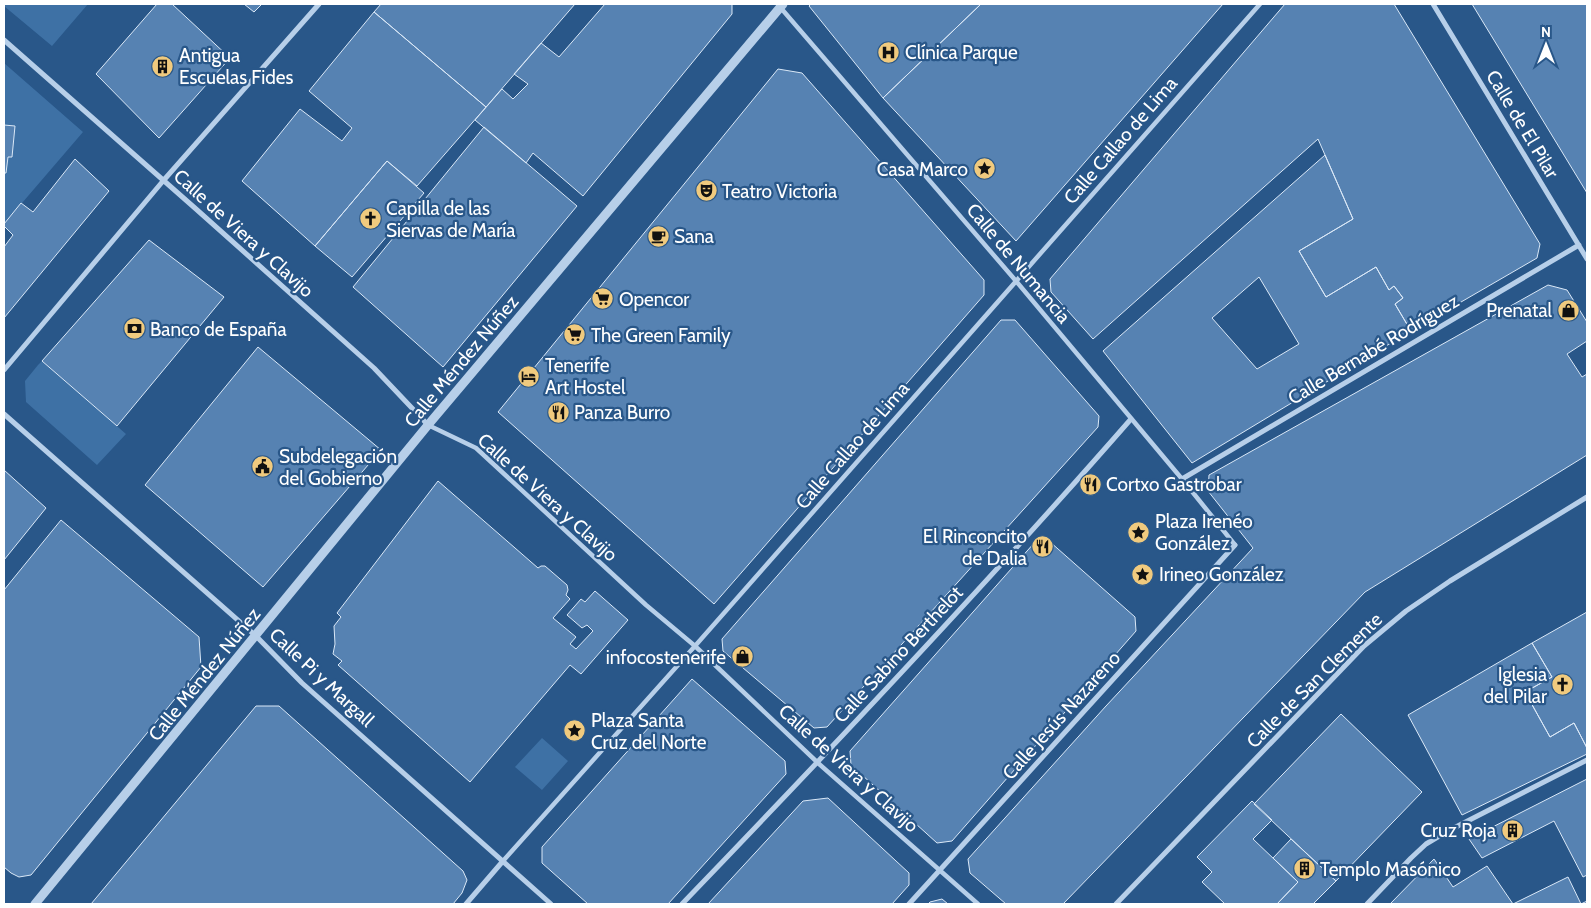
<svg xmlns="http://www.w3.org/2000/svg" width="1591" height="908" font-family="Cabin,sans-serif">
  <rect width="100%" height="100%" fill="#295789"/>
  <path fill="#3e71a5" d="M4,4H88L52,46L4,6Z
    M4,63L83,132L4,224Z
    M42,361L126,434L97,465L26,402L25,381L38,365Z
    M542,738L568,761L542,790L515,767Z"/>
  <path fill="#5682b2" stroke="#dae8f7" fill-rule="evenodd" d="M157,4H172L230,58L159,138L96,74Z
    M244,4H262L254,12Z
    M381,4H575L486,107L374,12Z
    M605,4H732V14L583,196L533,153L526,163L475,120L502,89L513,99L528,84L514,74L541,43L559,57Z
    M811,4H981L883,98L809,6Z
    M981,4H1223L1016,241L883,98Z
    M1285,4H1394L1540,244L1537,258L1411,331L1395,304L1403,298L1394,286L1389,290L1376,267L1326,297L1299,251L1353,219L1318,139L1093,339L1051,292L1050,279Z
    M1472,4H1587V193Z
    M374,12L486,107L417,186L387,161L315,246L242,181L300,109L342,141L352,128L309,91Z
    M778,69L802,73L984,280V295L714,604L498,412Z
    M4,125L15,126L12,157H8L6,173H4Z
    M484,127L577,206L443,367L353,287Z
    M1325,155L1353,219L1299,251L1326,297L1376,267L1389,290L1394,286L1403,298L1395,304L1411,331L1192,463L1103,351ZM1259,277L1299,344L1257,369L1212,318Z
    M75,159L109,191L4,318V247L13,235L4,226V224L21,203L33,212Z
    M387,161L424,193L352,277L315,246Z
    M149,240L224,297L117,426L42,361Z
    M1548,285L1567,290L1587,322V341L1567,354L1582,377L1587,374V455L1365,592L1063,904H1006L970,873L968,859L1106,706L1253,548L1208,491L1209,475Z
    M1001,320H1015L1099,416L1098,427L827,727L814,728L723,651L722,639Z
    M258,347L381,450L263,587L145,485Z
    M4,470L46,508L4,560Z
    M438,481L538,568L541,566H545L567,585L568,590L566,595L570,599L553,618L576,637L570,644L576,649L593,631L587,625L582,628L567,615L581,599L585,602L595,591L628,620L581,674L570,665L470,782L338,665L342,661L333,654L335,644L334,626L341,617L337,613Z
    M61,520L199,637L201,667L31,875L19,877L11,873L4,867V590Z
    M1049,541L1135,617L1136,631L952,841L937,843L851,765L850,751L1035,542Z
    M1587,612V748L1574,723L1550,737L1525,692L1552,677L1532,643Z
    M1532,643L1552,677L1525,692L1550,737L1574,723L1587,748V754L1462,815L1408,715Z
    M692,679L785,761L786,774L668,904H588L542,863V847Z
    M256,706H279L463,871L467,880L462,893L453,904H91Z
    M1341,714L1422,792L1336,881L1254,804Z
    M1587,779V875L1583,877L1554,821L1482,858L1469,839Z
    M828,798L909,873V885L892,904H708L803,801Z
    M1252,801L1272,820L1253,839L1298,882L1277,904H1225L1202,882L1212,872L1197,857Z
    M1291,839L1336,881L1313,904H1277L1298,882L1273,858Z
    M1434,859L1453,887L1487,866L1513,904L1568,877L1581,904L1587,901V904H1390Z
    M942,899L948,904H928L930,902Z"/>
  <g fill="none" stroke-linecap="round" stroke-linejoin="round">
    <path stroke="#b7cfe9" stroke-width="4.5" d="M780,7L1016,281L1182,479L1235,545
      M428,425L476,448L646,605L695,646L818,763L978,904
      M503,861L695,646L1260,4"/>
    <path stroke="#b7cfe9" stroke-width="5" d="M1433,4L1587,259
      M4,40L196,209L374,368L428,425
      M4,370L163,181L319,4
      M4,414L256,636L302,683L551,904
      M1182,479L1579,245
      M466,904L503,861
      M682,904C835,745 986,585 1131,419
      M909,904L1235,545
      M1116,904L1364,646L1406,611L1450,581L1587,497
      M1367,904L1411,858L1426,844L1446,832L1587,760"/>
    <path stroke="#b7cfe9" stroke-width="9" d="M35,904L428,425L783,4"/>
  </g>
  <defs>
    <symbol id="hospital-disc" viewBox="-11 -11 22 22"><circle r="9.5" fill="#f0ca7e" stroke="#295789"/><path d="M-5-5h3v3.5h4V-5h3V5h-3V1.5h-4V5h-3Z" fill="#111"/></symbol>
    <symbol id="building-disc" viewBox="-11 -11 22 22"><circle r="9.5" fill="#f0ca7e" stroke="#295789"/><path d="M-4-6H4V6H1V3H-1V6H-4ZM-2.5-4.3h1.7v1.8h-1.7ZM.8-4.3h1.7v1.8H.8ZM-2.5-1h1.7V.8h-1.7ZM.8-1h1.7V.8H.8Z" fill="#111"/></symbol>
    <symbol id="sight-disc" viewBox="-11 -11 22 22"><circle r="9.5" fill="#f0ca7e" stroke="#295789"/><path d="M0-6L1.8-2.2L6-1.7L2.9 1.2L3.7 5.4L0 3.3L-3.7 5.4L-2.9 1.2L-6-1.7L-1.8-2.2Z" fill="#111"/></symbol>
    <symbol id="theatre-disc" viewBox="-11 -11 22 22"><circle r="9.5" fill="#f0ca7e" stroke="#295789"/><path d="M-5-5.5Q0-4 5-5.5V0Q5 5 0 6Q-5 5-5 0ZM-3.3-2.5H-1v1.5H-3.3ZM1-2.5H3.3v1.5H1ZM-2.8 1Q0 5.5 2.8 1Z" fill="#111"/></symbol>
    <symbol id="church-disc" viewBox="-11 -11 22 22"><circle r="9.5" fill="#f0ca7e" stroke="#295789"/><path d="M-1.2-6h2.4v3.5h3.3v2.4h-3.3V6h-2.4V-.1h-3.3v-2.4h3.3Z" fill="#111"/></symbol>
    <symbol id="cafe-disc" viewBox="-11 -11 22 22"><circle r="9.5" fill="#f0ca7e" stroke="#295789"/><path d="M-5.5-4.5H6V0H3Q3 3.5 0 3.5H-2.5Q-5.5 3.5-5.5 0ZM3-3.2v2h1.7v-2ZM-6 4.5H4V6H-6Z" fill="#111"/></symbol>
    <symbol id="supermarket-disc" viewBox="-11 -11 22 22"><circle r="9.5" fill="#f0ca7e" stroke="#295789"/><path d="M-6-5.5h2.5l.6 2H6L4.5 2H-2.5L-4.4-4H-6ZM-1.5 3.2a1.3 1.3 0 1 0 .1 0ZM3 3.2a1.3 1.3 0 1 0 .1 0Z" fill="#111"/></symbol>
    <symbol id="shop-disc" viewBox="-11 -11 22 22"><circle r="9.5" fill="#f0ca7e" stroke="#295789"/><path d="M-5-2.5h2.3a2.7 3.5 0 0 1 5.4 0H5L5.5 6h-11ZM-1.5-2.5h3a1.5 2.3 0 0 0-3 0Z" fill="#111"/></symbol>
    <symbol id="bank-disc" viewBox="-11 -11 22 22"><circle r="9.5" fill="#f0ca7e" stroke="#295789"/><path d="M-6-4H6V4H-6ZM0-2.3a2.3 2.3 0 1 0 0 4.6a2.3 2.3 0 1 0 0-4.6Z" fill="#111"/></symbol>
    <symbol id="hotel-disc" viewBox="-11 -11 22 22"><circle r="9.5" fill="#f0ca7e" stroke="#295789"/><path d="M-6-4.5h1.5V1H6V5H4.5V3h-9V5H-6ZM-4 0a1.8 1.8 0 1 1 3.6 0ZM.5 0V-2.5h3Q6-2.5 6 0Z" fill="#111"/></symbol>
    <symbol id="restaurant-disc" viewBox="-11 -11 22 22"><circle r="9.5" fill="#f0ca7e" stroke="#295789"/><path d="M-5-6h1v4h1v-4h1v4h1v-4h1v5L-1.5 .5V6h-2V.5L-5-1ZM5-6V6H3V1.5H1.5Q1.5-4 5-6Z" fill="#111"/></symbol>
    <symbol id="civic-disc" viewBox="-11 -11 22 22"><circle r="9.5" fill="#f0ca7e" stroke="#295789"/><path d="M-.6-6.5H3V-4.5H.6V-3L4-1V1h2V6H-6V1h2V-1L-.6-3ZM-1.2 2.5V6h2.4V2.5Z" fill="#111"/></symbol>
  </defs>
  <g fill-rule="evenodd">
    <use href="#hospital-disc" x="876" y="40" width="25" height="25"/>
    <use href="#building-disc" x="150" y="54" width="25" height="25"/>
    <use href="#sight-disc" x="972" y="156" width="25" height="25"/>
    <use href="#theatre-disc" x="694" y="178" width="25" height="25"/>
    <use href="#church-disc" x="358" y="206" width="25" height="25"/>
    <use href="#cafe-disc" x="646" y="224" width="25" height="25"/>
    <use href="#supermarket-disc" x="590" y="286" width="25" height="25"/>
    <use href="#shop-disc" x="1556" y="298" width="25" height="25"/>
    <use href="#bank-disc" x="122" y="316" width="25" height="25"/>
    <use href="#supermarket-disc" x="562" y="322" width="25" height="25"/>
    <use href="#hotel-disc" x="516" y="364" width="25" height="25"/>
    <use href="#restaurant-disc" x="546" y="400" width="25" height="25"/>
    <use href="#civic-disc" x="250" y="454" width="25" height="25"/>
    <use href="#restaurant-disc" x="1078" y="472" width="25" height="25"/>
    <use href="#sight-disc" x="1126" y="520" width="25" height="25"/>
    <use href="#restaurant-disc" x="1030" y="534" width="25" height="25"/>
    <use href="#sight-disc" x="1130" y="562" width="25" height="25"/>
    <use href="#shop-disc" x="730" y="644" width="25" height="25"/>
    <use href="#church-disc" x="1550" y="672" width="25" height="25"/>
    <use href="#sight-disc" x="562" y="718" width="25" height="25"/>
    <use href="#building-disc" x="1500" y="818" width="25" height="25"/>
    <use href="#building-disc" x="1292" y="856" width="25" height="25"/>
  </g>
  <g text-anchor="middle" stroke-width="4.5" stroke-linejoin="round" paint-order="stroke">
    <g font-size="19" fill="#fff" stroke="#295789" text-anchor="start">
      <text x="905" y="59">Clínica Parque</text>
      <text x="179" y="62">Antigua<tspan x="179" dy="22">Escuelas Fides</tspan></text>
      <text x="968" y="176" text-anchor="end">Casa Marco</text>
      <text x="722" y="198">Teatro Victoria</text>
      <text x="386" y="215">Capilla de las<tspan x="386" dy="22">Siervas de María</tspan></text>
      <text x="674" y="243">Sana</text>
      <text x="619" y="306">Opencor</text>
      <text x="1552" y="317" text-anchor="end">Prenatal</text>
      <text x="150" y="336">Banco de España</text>
      <text x="591" y="342">The Green Family</text>
      <text x="545" y="372">Tenerife<tspan x="545" dy="22">Art Hostel</tspan></text>
      <text x="574" y="419">Panza Burro</text>
      <text x="279" y="463">Subdelegación<tspan x="279" dy="22">del Gobierno</tspan></text>
      <text x="1106" y="491">Cortxo Gastrobar</text>
      <text x="1155" y="528">Plaza Irenéo<tspan x="1155" dy="22">González</tspan></text>
      <text x="1027" y="543" text-anchor="end">El Rinconcito<tspan x="1027" dy="22">de Dalia</tspan></text>
      <text x="1159" y="581">Irineo González</text>
      <text x="726" y="664" text-anchor="end">infocostenerife</text>
      <text x="1547" y="681" text-anchor="end">Iglesia<tspan x="1547" dy="22">del Pilar</tspan></text>
      <text x="591" y="727">Plaza Santa<tspan x="591" dy="22">Cruz del Norte</tspan></text>
      <text x="1496" y="837" text-anchor="end">Cruz Roja</text>
      <text x="1320" y="876">Templo Masónico</text>
    </g>
    <g font-size="19" fill="#fff" stroke="#295789">
      <text transform="translate(1523 124) rotate(59)" y="7">Calle de El Pilar</text>
      <text transform="translate(1120 140) rotate(-49)" y="7">Calle Callao de Lima</text>
      <text transform="translate(244 233) rotate(42)" y="7">Calle de Viera y Clavijo</text>
      <text transform="translate(1019 263) rotate(50)" y="7">Calle de Numancia</text>
      <text transform="translate(1373 349) rotate(-31)" y="7">Calle Bernabé Rodríguez</text>
      <text transform="translate(461 361) rotate(-50)" y="7">Calle Méndez Núñez</text>
      <text transform="translate(852 445) rotate(-49)" y="7">Calle Callao de Lima</text>
      <text transform="translate(548 497) rotate(42)" y="7">Calle de Viera y Clavijo</text>
      <text transform="translate(898 654) rotate(-47)" y="7">Calle Sabino Berthelot</text>
      <text transform="translate(204 674) rotate(-51)" y="7">Calle Méndez Núñez</text>
      <text transform="translate(322 677) rotate(43)" y="7">Calle Pi y Margall</text>
      <text transform="translate(1314 680) rotate(-45)" y="7">Calle de San Clemente</text>
      <text transform="translate(1061 715) rotate(-48)" y="7">Calle Jesús Nazareno</text>
      <text transform="translate(849 768) rotate(42)" y="7">Calle de Viera y Clavijo</text>
    </g>
  </g>
  <rect width="1591" height="908" fill="none" stroke="#ffffff" stroke-width="10"/>
  <g transform="translate(1546 45)" stroke="#295789" stroke-width="4" paint-order="stroke">
  <path d="M0-4L9 19L0 12L-9 19Z" fill="#ffffff"/>
  <text y="-8" font-size="14" font-weight="bold" text-anchor="middle" fill="#ffffff">N</text>
  </g>
</svg>
